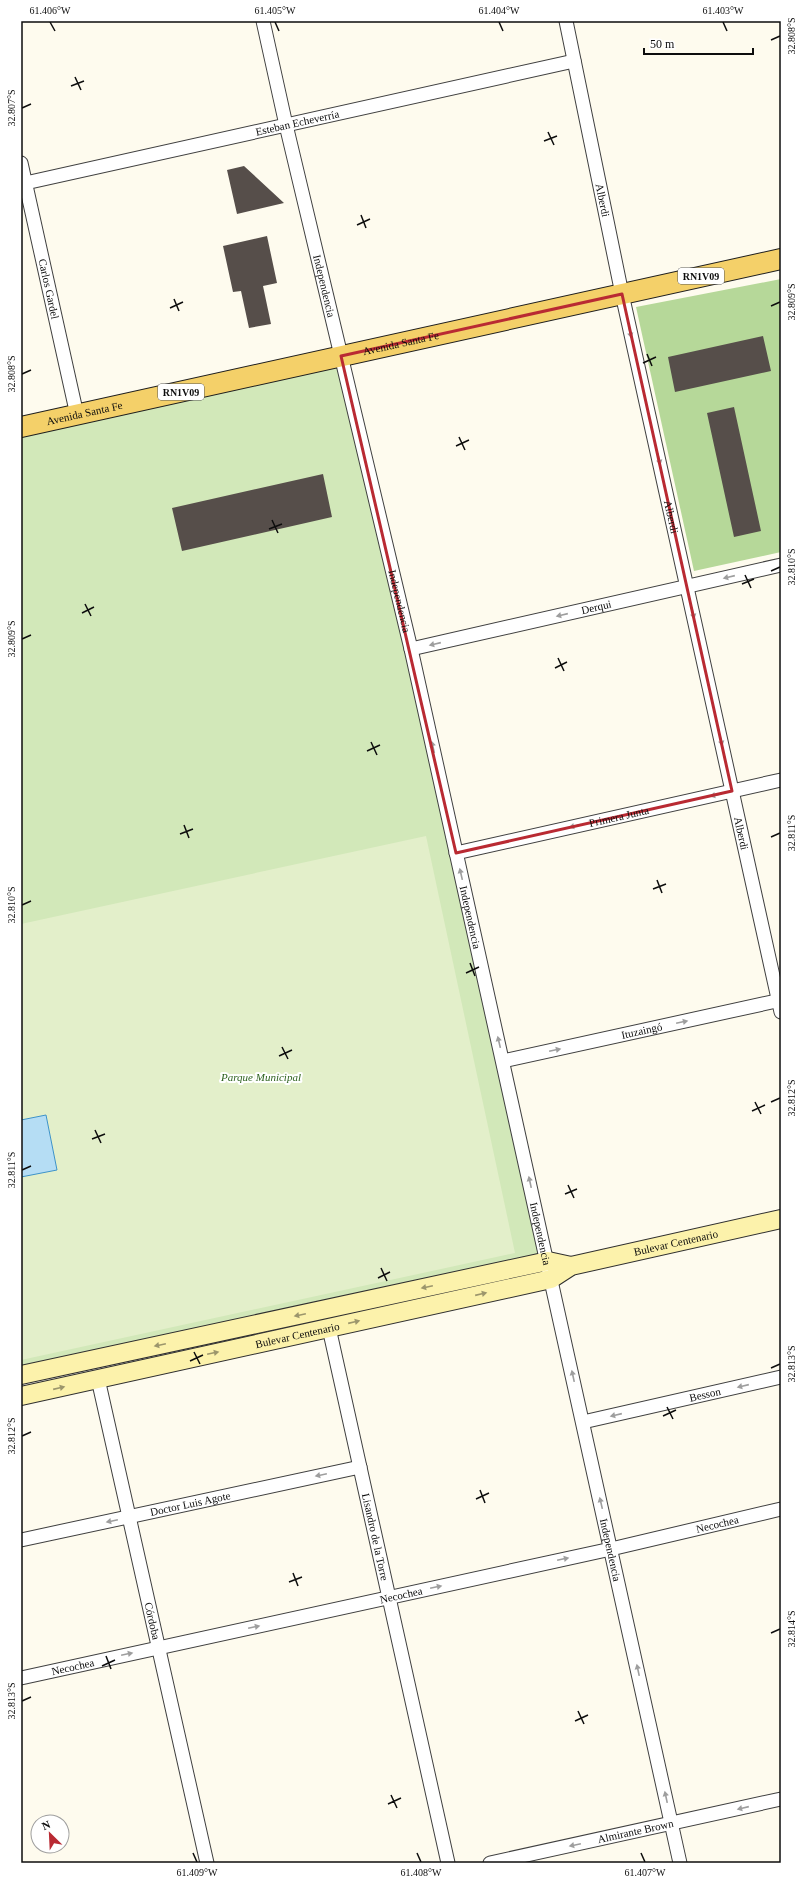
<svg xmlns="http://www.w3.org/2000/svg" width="802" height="1884" font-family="Georgia,serif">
  <rect width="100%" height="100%" fill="#fefbee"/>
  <path fill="#d2e8b9" d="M341,356L548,1261L21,1375V427Z"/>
  <path fill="#b6d899" d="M781,279V552L694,571L636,307Z"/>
  <path fill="#e3efca" d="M426,836L515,1253L21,1360V924Z"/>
  <path fill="#b5ddf4" stroke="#3e93c9" d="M46,1115L57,1170L21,1177V1120Z"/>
  <path fill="#564e4a" d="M244,166L284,203L237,214L227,170Z
    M267,236L277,283L263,286L271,324L249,328L241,291L233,292L223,246Z
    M763,336L771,371L675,392L668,357Z
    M734,407L761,531L734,537L707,413Z
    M323,474L332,517L182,551L172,508Z"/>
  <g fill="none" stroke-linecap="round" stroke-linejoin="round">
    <defs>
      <g id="street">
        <path id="s1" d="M263,21L286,125L411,649L680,1863"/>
        <path id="s2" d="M566,21L622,294L781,1012"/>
        <path id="s3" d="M21,163L77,415"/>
        <path id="s4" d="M21,184L574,61"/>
        <path id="s5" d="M411,649L781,565"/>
        <path id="s6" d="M456,853L781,780"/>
        <path id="s7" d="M503,1061L781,1000"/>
        <path id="s8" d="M329,1328L448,1863"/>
        <path id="s9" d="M98,1379L207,1863"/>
        <path id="s10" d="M583,1422L781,1377"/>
        <path id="s11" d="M21,1540L360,1467"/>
        <path id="s12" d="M21,1678L611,1549L781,1509"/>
        <path id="s13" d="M490,1863L781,1799"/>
      </g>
      <g id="secondary">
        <path d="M21,1375L548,1261L571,1266"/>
        <path id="s14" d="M21,1396L551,1279L571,1266L781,1219"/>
      </g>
      <g id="primary">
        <path id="s15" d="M21,427L781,259"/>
      </g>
    </defs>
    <use href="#street" stroke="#404040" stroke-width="15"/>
    <use href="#secondary" stroke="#2f2f2f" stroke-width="20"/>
    <use href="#primary" stroke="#1e1e1e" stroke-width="22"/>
    <use href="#street" stroke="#fff" stroke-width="13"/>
    <use href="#secondary" stroke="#fcf2ab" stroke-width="18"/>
    <use href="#primary" stroke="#f4d069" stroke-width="20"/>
  </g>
  <defs><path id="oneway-solid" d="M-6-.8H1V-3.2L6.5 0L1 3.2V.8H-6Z"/></defs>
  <g fill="#9e9e9e">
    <use href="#oneway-solid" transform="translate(630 332) rotate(77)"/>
    <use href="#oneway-solid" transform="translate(659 459) rotate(77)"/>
    <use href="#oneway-solid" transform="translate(729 577) rotate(167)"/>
    <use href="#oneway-solid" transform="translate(693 613) rotate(78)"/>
    <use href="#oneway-solid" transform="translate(562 615) rotate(167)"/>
    <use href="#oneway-solid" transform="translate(435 644) rotate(167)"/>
    <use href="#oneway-solid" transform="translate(721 740) rotate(78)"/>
    <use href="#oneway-solid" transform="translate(433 747) rotate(-103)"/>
    <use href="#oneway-solid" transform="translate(716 795) rotate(167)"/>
    <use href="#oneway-solid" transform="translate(575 826) rotate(167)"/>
    <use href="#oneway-solid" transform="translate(461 874) rotate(-103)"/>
    <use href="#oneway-solid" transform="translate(682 1022) rotate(-12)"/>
    <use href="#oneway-solid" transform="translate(499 1042) rotate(-103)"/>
    <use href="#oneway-solid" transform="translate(555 1050) rotate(-12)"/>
    <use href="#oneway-solid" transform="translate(530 1182) rotate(-102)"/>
    <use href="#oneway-solid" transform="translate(573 1376) rotate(-102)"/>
    <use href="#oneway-solid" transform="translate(743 1386) rotate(167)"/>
    <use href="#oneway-solid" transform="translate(616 1415) rotate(167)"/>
    <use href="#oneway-solid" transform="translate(321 1475) rotate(168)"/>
    <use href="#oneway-solid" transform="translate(601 1503) rotate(-103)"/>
    <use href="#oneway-solid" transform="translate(112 1521) rotate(168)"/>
    <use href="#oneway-solid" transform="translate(563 1559) rotate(-12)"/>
    <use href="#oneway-solid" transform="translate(436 1587) rotate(-12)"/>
    <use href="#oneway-solid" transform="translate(254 1627) rotate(-12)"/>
    <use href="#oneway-solid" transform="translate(127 1654) rotate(-12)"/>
    <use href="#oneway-solid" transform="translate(638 1670) rotate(-102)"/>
    <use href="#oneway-solid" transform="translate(666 1797) rotate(-102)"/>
    <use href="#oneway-solid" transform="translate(743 1808) rotate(167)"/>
    <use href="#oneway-solid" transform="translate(575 1845) rotate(168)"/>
  </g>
  <g fill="#9c966c">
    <use href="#oneway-solid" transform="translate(427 1287) rotate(168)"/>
    <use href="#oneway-solid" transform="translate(481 1294) rotate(-13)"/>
    <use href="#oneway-solid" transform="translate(300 1315) rotate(168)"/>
    <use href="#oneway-solid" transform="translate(354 1322) rotate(-13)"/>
    <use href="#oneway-solid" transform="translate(160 1345) rotate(168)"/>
    <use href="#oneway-solid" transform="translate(213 1353) rotate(-12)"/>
    <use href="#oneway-solid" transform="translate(59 1388) rotate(-13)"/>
  </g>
  <path fill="none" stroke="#b92a33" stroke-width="3" stroke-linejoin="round" d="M622,294L732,791L456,853L341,356Z"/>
  <path fill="none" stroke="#0d0d0d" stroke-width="1.5" d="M50,22L55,31M275,22L279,31M499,22L503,31M723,22L727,31M771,40L780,36M75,77L81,90M71,86L84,81M22,108L31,104M548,132L554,145M544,141L557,136M361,215L366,228M357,225L370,219M174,299L179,311M771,306L780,302M170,308L183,302M647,354L652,366M643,363L656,357M22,374L31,370M459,437L465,450M456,446L469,440M272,520L278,533M269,529L282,524M771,571L780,567M745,575L751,588M742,584L754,579M85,604L91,616M82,613L94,607M22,639L31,635M558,658L564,671M555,668L567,662M371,742L377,755M367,751L380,745M184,825L189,838M180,834L193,829M771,837L780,833M657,880L662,893M653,889L666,884M22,905L31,901M470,963L475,976M466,973L479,967M282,1047L288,1059M279,1056L292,1050M755,1102L761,1114M771,1102L780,1098M752,1111L765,1105M95,1130L101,1143M92,1139L105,1134M22,1170L31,1166M568,1185L574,1198M565,1194L577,1189M381,1268L387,1281M378,1278L390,1272M194,1352L200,1364M190,1361L203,1355M771,1368L780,1364M667,1407L673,1419M663,1416L676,1410M22,1436L31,1432M480,1490L485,1503M476,1499L489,1493M293,1573L298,1586M289,1582L302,1577M771,1633L780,1629M106,1656L111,1669M102,1666L115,1660M22,1701L31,1697M578,1711L584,1724M575,1721L588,1715M391,1795L397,1808M388,1804L401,1798M193,1853L197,1862M417,1853L421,1862M641,1853L645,1862"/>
  <g text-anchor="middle" stroke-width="4" stroke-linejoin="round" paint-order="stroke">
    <g fill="#fff" stroke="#565656" stroke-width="1">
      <rect x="678" y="268" width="46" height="16" rx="3"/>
      <rect x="158" y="384" width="46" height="16" rx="3"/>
    </g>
    <g font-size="10" font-weight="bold" fill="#0d0d0d">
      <text x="701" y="280">RN1V09</text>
      <text x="181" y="396">RN1V09</text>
    </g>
    <g font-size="11" fill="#0d0d0d" stroke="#fff">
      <text dy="4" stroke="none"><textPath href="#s4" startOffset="283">Esteban Echeverría</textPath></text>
      <text dy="4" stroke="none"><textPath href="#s2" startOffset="183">Alberdi</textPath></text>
      <text dy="4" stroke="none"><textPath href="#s1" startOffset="272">Independencia</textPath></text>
      <text dy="4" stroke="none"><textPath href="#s3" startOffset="129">Carlos Gardel</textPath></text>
      <text dy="4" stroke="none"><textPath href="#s15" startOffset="389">Avenida Santa Fe</textPath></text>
      <text dy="4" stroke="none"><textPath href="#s15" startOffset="65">Avenida Santa Fe</textPath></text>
      <text dy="4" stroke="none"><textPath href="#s2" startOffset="507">Alberdi</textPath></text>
      <text dy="4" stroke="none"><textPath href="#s1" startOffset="596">Independencia</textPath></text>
      <text dy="4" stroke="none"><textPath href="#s5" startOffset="190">Derqui</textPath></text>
      <text dy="4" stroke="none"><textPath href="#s6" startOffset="167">Primera Junta</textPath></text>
      <text dy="4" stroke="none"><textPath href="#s2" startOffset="831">Alberdi</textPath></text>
      <text dy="4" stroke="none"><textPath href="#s1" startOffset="920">Independencia</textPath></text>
      <text dy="4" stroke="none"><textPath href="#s7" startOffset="142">Ituzaingó</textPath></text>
      <text dy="4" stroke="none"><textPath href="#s1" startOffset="1244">Independencia</textPath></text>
      <text dy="4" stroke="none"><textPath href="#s14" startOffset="674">Bulevar Centenario</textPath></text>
      <text dy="4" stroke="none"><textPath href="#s14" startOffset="283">Bulevar Centenario</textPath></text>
      <text dy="4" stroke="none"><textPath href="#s10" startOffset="125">Besson</textPath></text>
      <text dy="4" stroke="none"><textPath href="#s11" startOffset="173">Doctor Luis Agote</textPath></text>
      <text dy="4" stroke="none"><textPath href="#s12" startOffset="713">Necochea</textPath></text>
      <text dy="4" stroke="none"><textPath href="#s8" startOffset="214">Lisandro de la Torre</textPath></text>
      <text dy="4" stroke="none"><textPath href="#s1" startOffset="1568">Independencia</textPath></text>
      <text dy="4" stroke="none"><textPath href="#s12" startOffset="389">Necochea</textPath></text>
      <text dy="4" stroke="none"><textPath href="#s9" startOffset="248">Córdoba</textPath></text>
      <text dy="4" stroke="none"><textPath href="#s12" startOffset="53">Necochea</textPath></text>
      <text dy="4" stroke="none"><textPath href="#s13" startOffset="149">Almirante Brown</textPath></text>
    </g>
    <g font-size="11" font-style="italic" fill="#2f6320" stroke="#fff">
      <text x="261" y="1081">Parque Municipal</text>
    </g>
  </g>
  <rect width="802" height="1884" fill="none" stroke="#ffffff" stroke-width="44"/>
  <g transform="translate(50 1834) rotate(336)"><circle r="19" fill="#ffffff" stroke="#9e9e9e"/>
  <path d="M0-3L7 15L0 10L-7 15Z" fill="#b92a33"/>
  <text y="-6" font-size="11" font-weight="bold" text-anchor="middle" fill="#0d0d0d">N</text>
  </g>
  <path d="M644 48v6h109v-6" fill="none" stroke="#0d0d0d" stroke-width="2"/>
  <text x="650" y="48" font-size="12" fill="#0d0d0d" stroke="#ffffff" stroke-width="3" paint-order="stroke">50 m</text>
  <rect x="22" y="22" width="758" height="1840" fill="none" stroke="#0d0d0d" stroke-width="1.5"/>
  <g font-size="10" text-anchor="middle" fill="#0d0d0d">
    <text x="50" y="14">61.406°W</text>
    <text x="275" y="14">61.405°W</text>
    <text x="499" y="14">61.404°W</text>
    <text x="723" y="14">61.403°W</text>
    <text transform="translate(791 36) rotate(-90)" y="4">32.808°S</text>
    <text transform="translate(11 108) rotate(-90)" y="4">32.807°S</text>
    <text transform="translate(791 302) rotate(-90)" y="4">32.809°S</text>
    <text transform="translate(11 374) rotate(-90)" y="4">32.808°S</text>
    <text transform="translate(791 567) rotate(-90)" y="4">32.810°S</text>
    <text transform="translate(11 639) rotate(-90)" y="4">32.809°S</text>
    <text transform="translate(791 833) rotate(-90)" y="4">32.811°S</text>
    <text transform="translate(11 905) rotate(-90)" y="4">32.810°S</text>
    <text transform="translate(791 1098) rotate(-90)" y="4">32.812°S</text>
    <text transform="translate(11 1170) rotate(-90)" y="4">32.811°S</text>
    <text transform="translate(791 1364) rotate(-90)" y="4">32.813°S</text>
    <text transform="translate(11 1436) rotate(-90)" y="4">32.812°S</text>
    <text transform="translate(791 1629) rotate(-90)" y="4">32.814°S</text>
    <text transform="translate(11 1701) rotate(-90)" y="4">32.813°S</text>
    <text x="197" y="1876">61.409°W</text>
    <text x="421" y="1876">61.408°W</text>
    <text x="645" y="1876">61.407°W</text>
  </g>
</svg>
